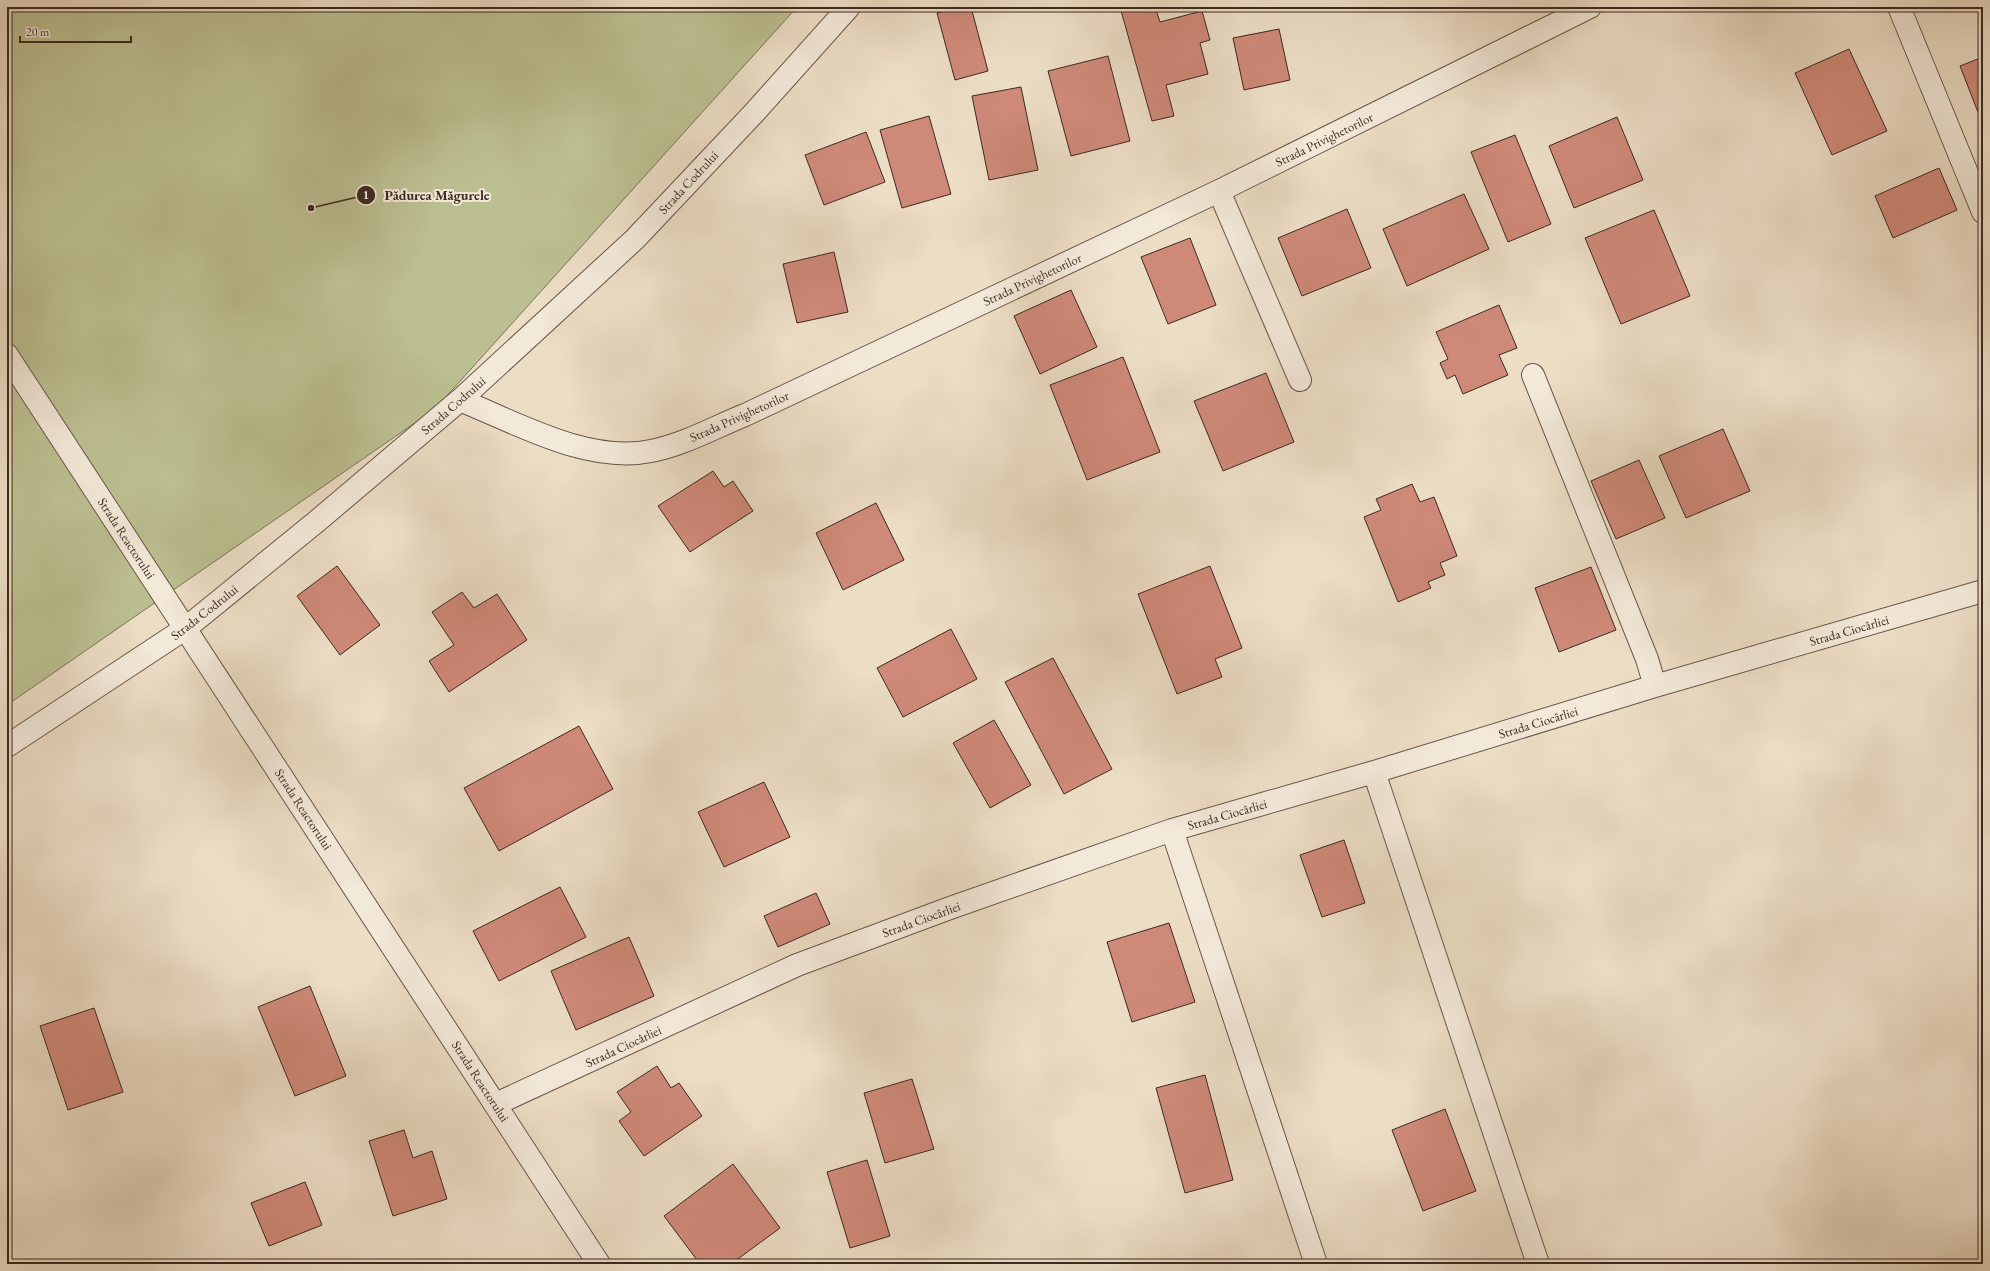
<svg xmlns="http://www.w3.org/2000/svg" width="1990" height="1271" font-family="'EB Garamond',serif">
  <rect width="100%" height="100%" fill="#ecddc5"/>
  <filter id="stains"><feTurbulence type="fractalNoise" baseFrequency=".005" numOctaves="4"/><feColorMatrix values="0 0 0 0 .2 0 0 0 0 .09 0 0 0 0 .02 0 0 0 .5 -.17"/></filter>
  <radialGradient id="worn" r=".72"><stop offset=".6" stop-color="#630" stop-opacity="0"/><stop offset="1" stop-color="#630" stop-opacity=".3"/></radialGradient>
  <path fill="#bcbf91" stroke="#7c7458" d="M7,7H797L435,409L7,705Z"/>
  <path fill="#cf8979" stroke="#3d2920" d="M959,7H971L988,71L955,80L937,13Z
    M1120,7H1155L1160,22L1202,11L1210,40L1200,43L1208,74L1166,85L1174,116L1152,121Z
    M1279,29L1290,80L1244,90L1233,38Z
    M1849,49L1887,131L1832,155L1795,73Z
    M1108,56L1130,141L1071,156L1048,71Z
    M1983,57V125L1960,66Z
    M1021,87L1038,170L989,180L972,96Z
    M929,116L951,194L902,208L880,130Z
    M1617,117L1643,180L1574,208L1549,146Z
    M866,132L885,182L824,205L805,155Z
    M1515,135L1551,224L1508,242L1471,152Z
    M1939,168L1957,210L1893,238L1875,196Z
    M1464,194L1489,249L1407,286L1383,229Z
    M1347,209L1371,268L1302,296L1278,238Z
    M1654,210L1690,296L1621,324L1585,238Z
    M1190,238L1216,305L1168,324L1141,257Z
    M834,252L848,312L797,323L783,264Z
    M1071,290L1097,347L1040,374L1014,316Z
    M1499,305L1517,348L1499,355L1508,375L1463,394L1455,375L1447,379L1440,363L1448,359L1436,332Z
    M1123,357L1160,452L1087,480L1050,385Z
    M1266,373L1294,442L1223,471L1194,401Z
    M1723,429L1750,491L1686,518L1659,456Z
    M1639,460L1665,518L1616,539L1591,481Z
    M713,471L724,487L733,481L753,511L690,552L658,506Z
    M1412,484L1420,502L1434,497L1457,556L1440,563L1445,575L1428,582L1431,588L1398,602L1364,517L1381,510L1376,499Z
    M876,503L904,560L843,590L816,533Z
    M337,566L380,625L340,655L297,596Z
    M1210,566L1242,648L1215,659L1222,677L1177,694L1138,594Z
    M1591,567L1616,630L1559,652L1535,588Z
    M462,592L474,608L497,594L527,640L449,692L429,661L454,645L432,612Z
    M951,629L977,679L903,717L877,668Z
    M1053,658L1112,769L1064,794L1005,682Z
    M994,720L1031,785L990,808L953,743Z
    M579,726L613,789L499,851L464,788Z
    M764,782L790,837L724,867L698,812Z
    M1344,840L1365,903L1322,917L1300,855Z
    M560,887L586,937L499,981L473,931Z
    M816,893L830,924L778,947L764,916Z
    M1169,923L1195,1002L1132,1022L1107,942Z
    M629,937L654,996L576,1030L551,971Z
    M310,986L346,1076L295,1096L258,1007Z
    M94,1008L123,1092L68,1110L40,1026Z
    M657,1066L671,1088L679,1083L702,1116L644,1156L619,1121L631,1112L617,1092Z
    M1205,1075L1233,1180L1185,1193L1156,1088Z
    M912,1079L934,1149L885,1163L864,1093Z
    M1445,1109L1476,1191L1423,1211L1392,1130Z
    M404,1130L413,1158L432,1151L447,1199L393,1216L369,1141Z
    M867,1160L890,1236L850,1248L827,1172Z
    M733,1164L780,1228L731,1264H700L664,1216Z
    M305,1182L322,1225L269,1246L251,1203Z"/>
  <g fill="none" stroke-linecap="round" stroke-linejoin="round">
    <defs>
      <path id="minor" d="M1899,7L1983,212
        M1219,191L1300,380
        M7,355L599,1264
        M1533,375L1647,659L1655,686
        M460,400C517,423 588,464 651,451C683,445 715,427 745,415L1219,191L1590,7
        M7,746L186,628L316,522L460,400L635,239L753,114L849,7
        M1374,772L1538,1264
        M1172,830L1316,1264
        M496,1104L797,965L950,908L1172,830L1374,772L1655,686L1983,591"/>
    </defs>
    <use href="#minor" stroke="#695649" stroke-width="24"/>
    <use href="#minor" stroke="#f3e9d9" stroke-width="22"/>
  </g>
  <g text-anchor="middle" stroke-width="4" stroke-linejoin="round" paint-order="stroke">
    <g font-size="13" fill="#3d2920" stroke="#f3e9d9">
      <text transform="translate(1324 139) rotate(-26)" y="5">Strada Privighetorilor</text>
      <text transform="translate(688 182) rotate(-47)" y="5">Strada Codrului</text>
      <text transform="translate(1032 279) rotate(-25)" y="5">Strada Privighetorilor</text>
      <text transform="translate(453 405) rotate(-41)" y="5">Strada Codrului</text>
      <text transform="translate(739 416) rotate(-24)" y="5">Strada Privighetorilor</text>
      <text transform="translate(127 538) rotate(57)" y="5">Strada Reactorului</text>
      <text transform="translate(204 612) rotate(-38)" y="5">Strada Codrului</text>
      <text transform="translate(1849 630) rotate(-16)" y="5">Strada Ciocârliei</text>
      <text transform="translate(1538 722) rotate(-17)" y="5">Strada Ciocârliei</text>
      <text transform="translate(304 809) rotate(57)" y="5">Strada Reactorului</text>
      <text transform="translate(1227 814) rotate(-16)" y="5">Strada Ciocârliei</text>
      <text transform="translate(921 919) rotate(-20)" y="5">Strada Ciocârliei</text>
      <text transform="translate(623 1046) rotate(-25)" y="5">Strada Ciocârliei</text>
      <text transform="translate(481 1081) rotate(57)" y="5">Strada Reactorului</text>
    </g>
  </g>
  <path fill="none" stroke="#3d2920" stroke-width="1.5" d="M311 208L366 195"/>
  <g fill="#3d2920" stroke="#f3e9d9" stroke-width="1.5">
    <circle cx="311" cy="208" r="4"/>
    <circle cx="366" cy="195" r="10"/>
  </g>
  <g font-size="12" text-anchor="middle" font-weight="bold" fill="#fff">
    <text x="366" y="199">1</text>
  </g>
  <g font-size="14" text-anchor="middle" font-weight="bold" fill="#3d2920" stroke="#f3e9d9" stroke-width="4" stroke-linejoin="round" paint-order="stroke">
    <text x="437" y="200">Pădurea Măgurele</text>
  </g>
  <rect width="1990" height="1271" fill="none" stroke="#ecddc5" stroke-width="24"/>
  <rect x="8" y="8" width="1974" height="1255" fill="none" stroke="#3d2920" stroke-width="2"/>
  <rect x="12" y="12" width="1966" height="1247" fill="none" stroke="#3d2920"/>
  <path d="M20 36v6h111v-6" fill="none" stroke="#3d2920" stroke-width="2"/>
  <text x="26" y="36" font-size="12" fill="#3d2920" stroke="#f3e9d9" stroke-width="3" paint-order="stroke">20 m</text>
  <rect width="100%" height="100%" filter="url(#stains)"/>
  <rect width="100%" height="100%" fill="url(#worn)"/>
</svg>
